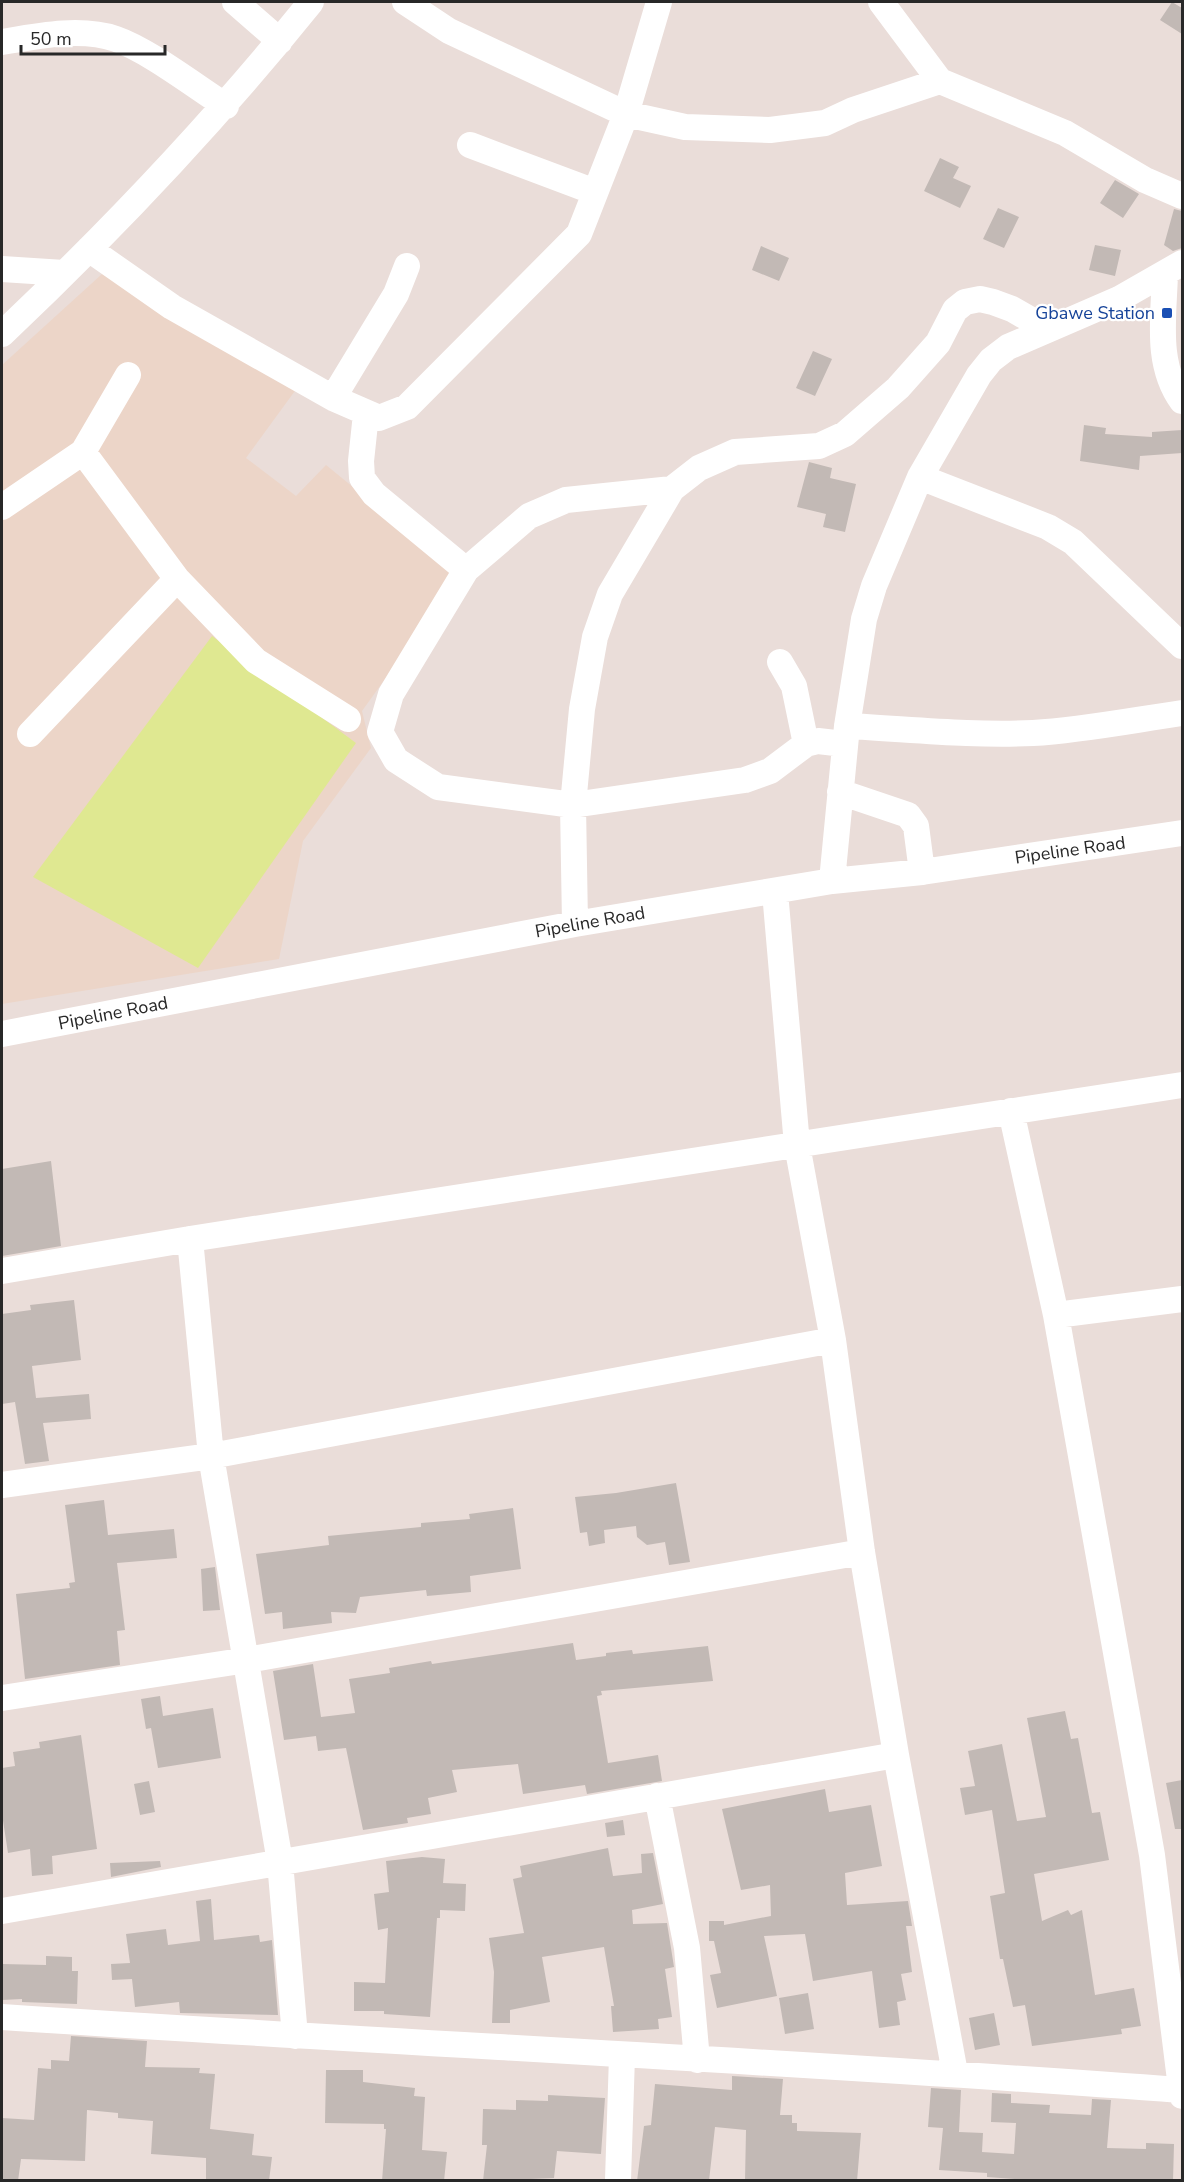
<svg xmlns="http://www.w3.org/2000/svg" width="1184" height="2182" font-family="'Nunito Sans',sans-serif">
  <rect width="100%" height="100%" fill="#eaddd9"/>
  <path fill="#ecd5c8" d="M102,274L300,384L246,458L296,496L326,465L456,571L449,590L362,711L371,748L303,841L279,959L2,1004V365Z"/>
  <path fill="#dfe891" d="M212,636L356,743L198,968L33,877Z"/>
  <path fill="#c2b9b5" d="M1172,2L1182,8V34L1160,20Z
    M940,158L959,167L953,178L971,186L960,208L924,191Z
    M1115,180L1139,194L1123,218L1100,203Z
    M998,208L1019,217L1004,248L983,239Z
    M1174,209L1182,211V248L1173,251L1164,245Z
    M1095,245L1121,250L1115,276L1089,270Z
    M761,246L789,258L779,281L752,270Z
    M813,351L832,359L815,396L796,388Z
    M1084,425L1106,428L1105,434L1152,437V432L1182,430V453L1140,456L1139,470L1080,461Z
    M809,462L832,468L830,478L856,484L845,532L823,527L826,514L797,507Z
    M51,1161L61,1246L2,1256V1169Z
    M74,1300L81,1360L32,1366L36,1398L89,1394L91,1419L43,1423L49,1461L25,1464L15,1402L2,1404V1314L31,1310L30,1305Z
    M676,1483L690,1562L669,1565L665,1542L647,1545L637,1537L636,1526L604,1530L605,1543L589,1546L587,1532L580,1533L575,1497L616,1493Z
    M104,1500L108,1535L174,1529L177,1558L117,1563L125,1630L117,1631L120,1665L25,1679L16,1594L70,1588L69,1583L75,1582L65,1505Z
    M513,1508L521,1569L470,1576L471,1592L427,1596L426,1590L360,1597L356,1613L331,1612L332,1623L283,1629L282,1612L265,1614L256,1554L329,1545L328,1536L421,1527V1523L470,1519L469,1514Z
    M215,1567L220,1610L203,1611L201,1569Z
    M573,1643L576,1660L606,1656V1653L632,1650L633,1654L708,1646L713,1681L601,1691L602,1695L597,1696L608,1763L658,1755L662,1781L587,1794L585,1785L523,1794L518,1764L452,1770L457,1792L428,1798L431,1814L407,1818L408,1823L363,1830L346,1748L318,1751L316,1736L284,1740L273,1671L313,1664L321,1717L355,1713L349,1679L390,1673L389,1668L431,1661L432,1664Z
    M160,1696L163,1716L213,1708L221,1758L158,1768L151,1728L146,1729L141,1699Z
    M1065,1711L1071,1739L1078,1738L1092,1813L1100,1812L1109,1860L1034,1874L1042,1921L1068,1910L1071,1915L1082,1910L1095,1995L1134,1988L1141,2026L1121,2029L1122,2034L1032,2046L1025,2005L1013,2007L1003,1959H1000L990,1896L1005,1893L992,1810L965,1815L960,1788L975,1786L968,1751L1002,1744L1017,1821L1046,1817L1027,1718Z
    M81,1735L97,1849L52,1856L53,1874L32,1876L30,1849L8,1853L2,1814V1768L15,1766L13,1752L40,1748L39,1742Z
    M1182,1780V1829H1175L1166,1783Z
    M149,1781L155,1812L140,1815L134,1784Z
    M825,1789L829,1812L871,1805L882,1866L845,1873L847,1905L908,1901L912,1926H906L912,1972L901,1974L906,2000L897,2002L900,2025L879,2028L872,1971L813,1981L805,1934L764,1936L777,1996L717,2008L710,1975L721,1973L714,1941H709V1921H724V1925L771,1916L770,1885L741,1890L722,1809Z
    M623,1820L625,1835L607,1837L605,1823Z
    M608,1848L613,1876L642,1873L641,1854L653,1853L663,1904L632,1910L633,1924L667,1923L674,1967L665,1969L672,2017L658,2019L659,2029L613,2032L611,2006H614L604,1947L542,1957L550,2002L510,2010V2023H492L494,1972L489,1938L524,1933L513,1879L522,1877L520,1866Z
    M422,1857L445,1859L443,1883L466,1884L465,1911L440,1910V1918H437L430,2017L384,2014V2011H354V1982L385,1983L388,1928L378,1930L374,1894L389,1892L386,1861Z
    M160,1861L161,1867L111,1877L110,1863Z
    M211,1899L214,1940L259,1935L260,1942L272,1940L278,2015L180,2013L179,2002L135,2007L132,1979L112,1980L111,1964L130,1963L126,1934L166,1929L168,1945L200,1941L196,1901Z
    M46,1956L72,1957V1971H78L77,2004L22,2002V1999L2,2000V1964L46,1965Z
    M808,1993L814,2029L785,2034L779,1998Z
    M994,2013L1000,2045L975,2050L969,2018Z
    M71,2036L147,2041L145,2067L200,2068L199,2073L215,2074L210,2129L254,2134L252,2155L272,2157L269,2181H206V2158L151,2154L153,2121L118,2118V2113L87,2110L85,2161L21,2159L18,2181H2V2118L34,2120L38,2068L51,2069V2060L69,2061Z
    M326,2070H363V2082L415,2088L414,2096L425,2097L422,2150L447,2152L444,2181H382L386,2129H384V2124L325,2123Z
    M732,2076L783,2079L780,2115H792V2123H797V2131L861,2133L857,2181H745L746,2130L715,2127L709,2181H637L644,2126L651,2125L655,2084L732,2090Z
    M931,2088L961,2090L959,2132L983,2133L982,2152L1014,2154L1016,2123L991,2122L992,2093L1011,2094V2103L1050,2105L1049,2113L1091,2115L1092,2099L1111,2100L1107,2148L1146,2149V2143L1174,2144L1173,2181H1041L987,2177V2173L939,2170L943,2128L928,2127Z
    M548,2095L605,2098L601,2154L557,2151L554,2178L483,2181L487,2145H482L483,2109L516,2110V2100L548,2101Z"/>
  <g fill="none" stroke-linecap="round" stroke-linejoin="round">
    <path stroke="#fff" stroke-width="26" d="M235,2L280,41
      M405,2L449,31L626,114L685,127L770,130L825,123L853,110L940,81
      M881,2L940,81L1065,133L1145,180L1182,196
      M2,42C37,36 81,27 116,39C148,50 196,87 226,106
      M470,145L595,192
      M89,249L172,307L333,398L379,418L407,407L579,234L626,114L659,2
      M2,269L64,273
      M1165,273C1164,316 1155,364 1182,401
      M2,334C112,230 216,120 311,2
      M333,398L396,294L407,266
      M366,414L361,461L362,478L374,494L466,570
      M83,452L177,579L256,661L348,719
      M920,477L1048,527L1073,542L1182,646
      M672,489L566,500L529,516L466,570L391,694L380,732L396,760L438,787L573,805L745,780L770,771L806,744L818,741L844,744
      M2,507L83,452L128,375
      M780,662L794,686L806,744
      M847,726C909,729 971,736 1033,733C1083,730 1133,720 1182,713
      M30,734L177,579
      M840,792L908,815L916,826L922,872
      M832,881L847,726L864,619L874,586L920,477L979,375L991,360L1008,347L1119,299L1182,263
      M775,892L797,1145L833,1340L862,1552L896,1755L955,2073
      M575,924L573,805L582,709L595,637L610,594L672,489L699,468L735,452L819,446L845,434L898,388L938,343L955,310L965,302L980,299L993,302L1012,309L1047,329
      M2,1034L575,924L832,881L922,872L1182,833
      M1011,1111L1056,1315L1152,1855L1182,2096
      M190,1239L211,1456L280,1862L295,2036
      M2,1271L190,1239L1182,1085
      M1056,1315L1182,1299
      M2,1485L211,1456L833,1340
      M2,1698L247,1660L862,1552
      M657,1796L687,1948L697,2060
      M2,1911L896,1755
      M2,2017C394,2043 788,2061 1180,2090
      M618,2180L622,2056"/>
  </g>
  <rect fill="#1a4fb4" stroke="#fff" stroke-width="2" x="1161" y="307" width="12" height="12" rx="3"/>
  <g text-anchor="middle" stroke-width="4.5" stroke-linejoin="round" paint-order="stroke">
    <g font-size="18" fill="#164399" stroke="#fff" text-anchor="end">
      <text x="1155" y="319">Gbawe Station</text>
    </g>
    <g font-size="18" fill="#282828" stroke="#fff">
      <text transform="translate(1070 850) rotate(-8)" y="6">Pipeline Road</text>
      <text transform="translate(590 922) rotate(-10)" y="6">Pipeline Road</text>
      <text transform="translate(113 1013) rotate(-11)" y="6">Pipeline Road</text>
    </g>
  </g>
  <rect width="1184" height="2182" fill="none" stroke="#282828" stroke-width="6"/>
  <path d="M21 45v9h144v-9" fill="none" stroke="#282828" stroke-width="3"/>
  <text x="30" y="45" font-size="18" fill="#282828" stroke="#ffffff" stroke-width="4.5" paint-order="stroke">50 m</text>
</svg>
